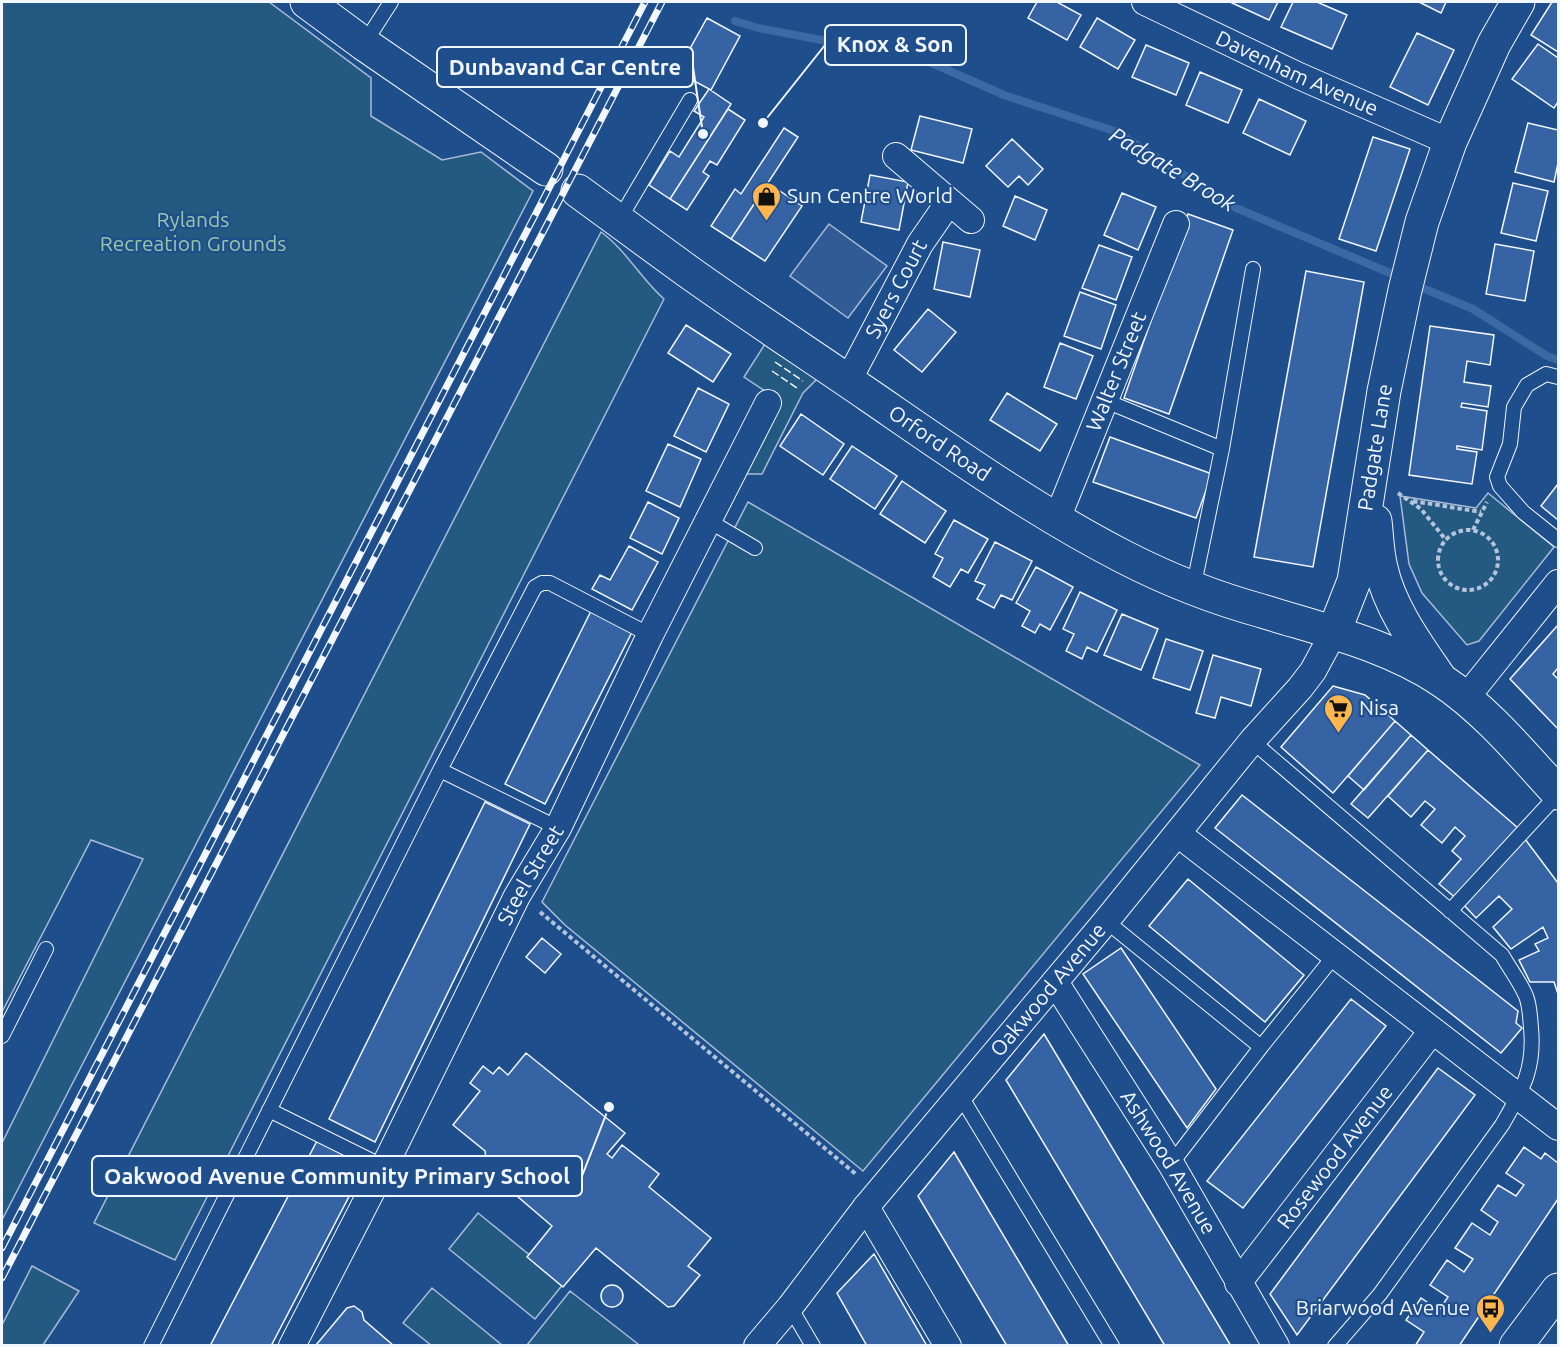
<svg xmlns="http://www.w3.org/2000/svg" width="1560" height="1347" font-family="Ubuntu,sans-serif">
  <rect width="100%" height="100%" fill="#1f4e8c"/>
  <path fill="#245a82" stroke="#a8bbd7" stroke-width="1.5" d="M2,2H269L371,78V116L442,160L481,152L533,191L2,1220V1143L143,859L91,840L2,1012Z
    M601,232C626,250 641,279 664,299L175,1260L94,1223Z
    M765,344L817,379L803,393L762,474H743L777,399L744,377Z
    M1488,493L1554,547L1479,641L1467,645L1422,593L1409,564L1400,496L1476,508Z
    M748,502L1200,765L863,1171L565,925L542,902Z
    M478,1213L564,1283L535,1319L449,1249Z
    M32,1266L79,1291L43,1345H2V1325Z
    M432,1288L502,1345H431L403,1323Z
    M570,1291L638,1344L637,1345H527Z"/>
  <path fill="#305b95" stroke="#a8bbd7" stroke-width="1.5" d="M829,224L887,266L848,318L790,276Z"/>
  <g fill="none" stroke-linecap="round" stroke-linejoin="round">
    <path stroke="#3b69a3" stroke-width="8" d="M735,21L758,28L832,42L900,49L1004,95L1117,132L1236,208L1402,278
      M1413,284L1473,309L1547,356L1558,360"/>
  </g>
  <path fill="#3563a3" stroke="#f2f6ff" stroke-width="1.5" d="M1037,2H1057L1081,15L1067,40L1028,18Z
    M1230,2H1278L1269,20Z
    M1293,2H1317L1347,15L1332,49L1281,27Z
    M1419,2H1446L1441,13Z
    M1552,2H1558V52L1531,35Z
    M707,18L740,36L711,90L677,72Z
    M1097,18L1135,40L1118,69L1080,47Z
    M1417,33L1454,50L1428,105L1390,87Z
    M1538,44L1558,58V102L1554,108L1512,79Z
    M1146,45L1189,63L1176,95L1132,77Z
    M1200,72L1242,90L1228,123L1186,105Z
    M709,89L731,104L670,199L649,185L670,151L679,157L704,117L694,111Z
    M1259,99L1306,121L1290,155L1243,133Z
    M728,109L745,120L717,165L710,161L703,172L709,176L687,210L670,199Z
    M920,116L972,129L963,163L911,150Z
    M1528,123L1558,130V163L1554,182L1515,172Z
    M784,128L798,137L731,239L711,226L735,189L741,194Z
    M1373,137L1410,149L1376,251L1339,239Z
    M1012,139L1043,169L1028,185L1019,176L1008,187L986,166Z
    M870,175L908,182L899,230L861,222Z
    M768,183L802,206L765,261L731,239Z
    M1513,183L1548,191L1536,241L1501,233Z
    M1122,193L1156,207L1138,250L1104,235Z
    M1015,196L1047,210L1035,240L1003,226Z
    M1188,214L1233,230L1169,414L1124,398Z
    M943,242L980,250L970,297L934,289Z
    M1495,244L1534,251L1525,301L1486,294Z
    M1099,245L1132,257L1116,300L1082,288Z
    M1306,271L1364,282L1313,567L1254,557Z
    M1080,292L1116,305L1101,349L1064,336Z
    M928,309L956,332L922,372L894,350Z
    M686,325L731,354L713,382L668,353Z
    M1430,326L1494,335L1490,365L1467,361L1464,382L1491,386L1488,407L1462,403L1461,407L1487,411L1482,450L1457,446V449L1477,452L1472,484L1409,475Z
    M1060,343L1093,356L1076,399L1044,387Z
    M698,388L729,404L706,452L674,436Z
    M1007,393L1057,424L1040,451L990,420Z
    M801,414L844,444L823,475L780,446Z
    M1110,437L1212,474L1196,518L1093,482Z
    M668,444L701,459L680,507L646,491Z
    M852,446L897,476L875,509L830,479Z
    M902,481L946,511L925,543L880,514Z
    M1558,484V520L1541,506Z
    M648,502L679,518L662,554L630,538Z
    M954,520L988,539L968,573L961,569L950,587L933,577L943,558L935,554Z
    M995,542L1032,561L1012,600L1001,595L994,608L977,599L985,585L975,581Z
    M629,546L658,562L632,610L592,589L600,575L610,580Z
    M1036,567L1073,587L1050,630L1040,624L1035,633L1022,626L1030,611L1016,603Z
    M1080,592L1117,610L1097,652L1087,647L1082,659L1066,651L1074,634L1063,629Z
    M591,611L632,632L545,804L505,784Z
    M1122,614L1158,629L1141,670L1104,655Z
    M1558,625V668L1553,674L1558,679V729L1510,679Z
    M1166,639L1203,651L1190,690L1153,678Z
    M1213,655L1261,669L1251,706L1221,697L1215,718L1196,713Z
    M1333,686L1365,695L1395,721L1333,793L1281,747Z
    M1395,721L1411,735L1364,790L1348,776Z
    M1411,735L1428,750L1368,818L1351,804Z
    M1428,750L1518,828L1457,899L1439,884L1461,859L1452,851L1465,836L1455,827L1442,843L1421,825L1435,809L1425,801L1411,817L1388,796Z
    M1242,795L1518,1011L1516,1023L1522,1028L1501,1053L1215,828Z
    M485,802L530,824L375,1142L329,1119Z
    M1525,839L1558,883V994L1554,982H1530L1519,960L1539,951L1535,944L1548,938L1543,927L1511,949L1493,927L1512,909L1499,896L1476,918L1464,905Z
    M1188,879L1304,975L1265,1022L1149,926Z
    M542,938L561,954L545,973L526,957Z
    M1121,948L1216,1089L1187,1128L1083,974Z
    M1351,999L1386,1026L1243,1208L1207,1181Z
    M1044,1034L1231,1346H1165L1006,1080Z
    M526,1053L625,1133L607,1154L612,1158L622,1145L659,1174L649,1187L711,1238L688,1266L700,1275L674,1306L668,1307L596,1248L563,1287L527,1257L552,1226L510,1190L509,1184L521,1170L517,1166L511,1173H505L486,1159L485,1151L453,1125L480,1091L470,1083L483,1066L493,1074L499,1067L508,1075Z
    M1438,1068L1475,1095L1297,1335L1270,1294Z
    M318,1139L366,1164L271,1346H210Z
    M1524,1147L1541,1159L1545,1153L1558,1163V1199L1459,1346H1415L1424,1332L1406,1320L1421,1298L1439,1310L1448,1297L1430,1285L1447,1260L1464,1272L1473,1259L1455,1248L1472,1223L1490,1235L1498,1222L1481,1210L1498,1185L1516,1196L1524,1185L1506,1173Z
    M954,1152L1069,1346H1007L918,1196Z
    M874,1254L927,1346H867L837,1293Z
    M601 1296a11 11 0 1 1 22 0a11 11 0 1 1-22 0Z
    M354,1306L362,1312L364,1320L394,1346L316,1345L347,1308Z"/>
  <g fill="none" stroke-linecap="round" stroke-linejoin="round">
    <defs>
      <path id="lane" d="M364,44L391,2
        M619,220L690,100
        M1558,377L1546,374L1527,385L1514,407L1510,444L1497,477L1500,486L1523,512L1558,540
        M1106,401L1222,449L1253,269
        M709,521L755,548
        M1193,589L1222,449
        M1252,741L1502,955C1510,969 1520,982 1526,996C1530,1006 1530,1017 1531,1028C1535,1070 1522,1090 1502,1125L1380,1294L1335,1346
        M440,770L558,828
        M1450,911L1558,794
        M1106,921L1261,1047
        M2,1036L46,949
        M960,1095L1112,1346
        M269,1110L384,1167
        M1171,1164L1261,1047L1335,955
        M790,1307L813,1346
        M151,1346L440,770L535,587L542,583H550L650,635"/>
      <g id="street">
        <path id="s1" d="M1145,2L1299,76L1450,142"/>
        <path d="M896,156L971,220"/>
        <path id="s2" d="M848,381L920,244L949,202"/>
        <path id="s3" d="M1057,519L1176,224"/>
        <path d="M1465,699L1558,583"/>
        <path d="M1178,834L1558,1127"/>
        <path id="s4" d="M1055,982L1171,1164L1276,1346"/>
        <path d="M866,1207L948,1346"/>
        <path id="s5" d="M1238,1283L1432,1031"/>
        <path id="s6" d="M292,1346L384,1167L517,896L558,828L650,635L768,403"/>
        <path id="s7" d="M757,1346L790,1307L866,1207L1106,921L1252,741L1300,688L1313,671L1334,632"/>
      </g>
      <g id="secondary">
        <path d="M1375,521C1377,537 1377,553 1381,568C1390,609 1418,646 1441,680"/>
        <path id="s8" d="M1334,632L1354,581L1384,391L1405,290L1422,222L1450,142L1494,44L1518,2"/>
        <path d="M1516,1346L1558,1290"/>
      </g>
      <g id="primary">
        <path d="M307,2L364,44L546,169"/>
        <path id="s9" d="M578,191C614,217 650,244 686,270C746,313 809,354 870,396C953,453 1036,512 1126,558C1169,580 1215,598 1262,611C1323,630 1386,644 1441,680C1486,710 1522,754 1558,793"/>
      </g>
    </defs>
    <use href="#lane" stroke="#f2f6ff" stroke-width="16"/>
    <use href="#street" stroke="#f2f6ff" stroke-width="28"/>
    <use href="#secondary" stroke="#f2f6ff" stroke-width="35"/>
    <use href="#primary" stroke="#f2f6ff" stroke-width="35"/>
    <path stroke="#b3c4dc" stroke-width="4" stroke-dasharray="4.5 3" stroke-linecap="butt" d="M1398,493L1421,509L1446,540
      M1413,501L1481,512
      M1438 560a30 30 0 1 1 60 0a30 30 0 1 1-60 0Z
      M1473,530L1487,502
      M540,912L857,1175"/>
    <use href="#lane" stroke="#1f4e8c" stroke-width="14"/>
    <use href="#street" stroke="#1f4e8c" stroke-width="26"/>
    <use href="#secondary" stroke="#1f4e8c" stroke-width="33"/>
    <use href="#primary" stroke="#1f4e8c" stroke-width="33"/>
    <defs>
      <path id="rail" d="M2,1248L645,2
        M2,1278L662,2"/>
    </defs>
    <use href="#rail" stroke="#f2f6ff" stroke-width="7"/>
    <use href="#rail" stroke="#1f4e8c" stroke-width="4.5" stroke-dasharray="14" stroke-linecap="butt"/>
    <path stroke="#f2f6ff" stroke-width="1.5" stroke-dasharray="8 3" stroke-linecap="butt" d="M775,362L803,381
      M772,371L797,388"/>
  </g>
  <defs>
    <symbol id="shop-pin" viewBox="-11 -11 22 30"><path d="M0 17L-7.5 6A9.5 9.5 0 1 1 7.5 6Z" fill="#ffb74d" stroke="#1f4e8c"/><path d="M-5-2.5h2.3a2.7 3.5 0 0 1 5.4 0H5L5.5 6h-11ZM-1.5-2.5h3a1.5 2.3 0 0 0-3 0Z" fill="#111"/></symbol>
    <symbol id="supermarket-pin" viewBox="-11 -11 22 30"><path d="M0 17L-7.5 6A9.5 9.5 0 1 1 7.5 6Z" fill="#ffb74d" stroke="#1f4e8c"/><path d="M-6-5.5h2.5l.6 2H6L4.5 2H-2.5L-4.4-4H-6ZM-1.5 3.2a1.3 1.3 0 1 0 .1 0ZM3 3.2a1.3 1.3 0 1 0 .1 0Z" fill="#111"/></symbol>
    <symbol id="bus-pin" viewBox="-11 -11 22 30"><path d="M0 17L-7.5 6A9.5 9.5 0 1 1 7.5 6Z" fill="#ffb74d" stroke="#1f4e8c"/><path d="M-5-6H5V4H4V6H2V4H-2V6H-4V4H-5ZM-3.5-4V0h7V-4ZM-3.5 1.2v1.5H-2V1.2ZM2 1.2v1.5H3.5V1.2Z" fill="#111"/></symbol>
  </defs>
  <g fill-rule="evenodd">
    <use href="#shop-pin" x="750" y="180" width="33" height="45"/>
    <use href="#supermarket-pin" x="1322" y="692" width="33" height="45"/>
    <use href="#bus-pin" x="1474" y="1292" width="33" height="45"/>
  </g>
  <g text-anchor="middle" stroke-width="4.5" stroke-linejoin="round" paint-order="stroke">
    <g font-size="21" fill="#f2f6ff" stroke="#1f4e8c">
      <text dy="7" stroke="none"><textPath href="#s1" startOffset="168">Davenham Avenue</textPath></text>
      <text dy="7" stroke="none"><textPath href="#s2" startOffset="104">Syers Court</textPath></text>
      <text dy="7" stroke="none"><textPath href="#s3" startOffset="159">Walter Street</textPath></text>
      <text dy="7" stroke="none"><textPath href="#s9" startOffset="441">Orford Road</textPath></text>
      <text dy="7" stroke="none"><textPath href="#s8" startOffset="190">Padgate Lane</textPath></text>
      <text dy="7" stroke="none"><textPath href="#s6" startOffset="528">Steel Street</textPath></text>
      <text dy="7" stroke="none"><textPath href="#s7" startOffset="460">Oakwood Avenue</textPath></text>
      <text dy="7" stroke="none"><textPath href="#s5" startOffset="159">Rosewood Avenue</textPath></text>
      <text dy="7" stroke="none"><textPath href="#s4" startOffset="213">Ashwood Avenue</textPath></text>
    </g>
    <g font-size="21" fill="#f2f6ff" stroke="#1f4e8c" text-anchor="start">
      <text x="787" y="203">Sun Centre World</text>
      <text x="1359" y="715">Nisa</text>
      <text x="1470" y="1315" text-anchor="end">Briarwood Avenue</text>
    </g>
    <g font-size="21" fill="#97c8a6" stroke="#1f4e8c">
      <text x="193" y="227">Rylands<tspan x="193" dy="24">Recreation Grounds</tspan></text>
    </g>
    <g font-size="22" font-style="italic" fill="#f2f6ff" stroke="#1f4e8c">
      <text transform="translate(1173 169) rotate(31)" y="8">Padgate Brook</text>
    </g>
  </g>
  <path fill="none" stroke="#f2f6ff" stroke-width="2" d="M763 123L825 45M703 134L693 67M609 1107L582 1176"/>
  <g fill="#f2f6ff" stroke="#1f4e8c" stroke-width="2">
    <circle cx="763" cy="123" r="6"/>
    <circle cx="703" cy="134" r="6"/>
    <circle cx="609" cy="1107" r="6"/>
  </g>
  <g fill="#1f4e8c" stroke="#f2f6ff" stroke-width="2">
    <rect x="825" y="25" width="141" height="40" rx="6"/>
    <rect x="437" y="47" width="256" height="40" rx="6"/>
    <rect x="92" y="1156" width="490" height="40" rx="6"/>
  </g>
  <g font-size="22" text-anchor="middle" font-weight="bold" fill="#f2f6ff">
    <text x="895" y="52">Knox &amp; Son</text>
    <text x="565" y="75">Dunbavand Car Centre</text>
    <text x="337" y="1184">Oakwood Avenue Community Primary School</text>
  </g>
  <rect width="1560" height="1347" fill="none" stroke="#f2f6ff" stroke-width="6"/>
</svg>
